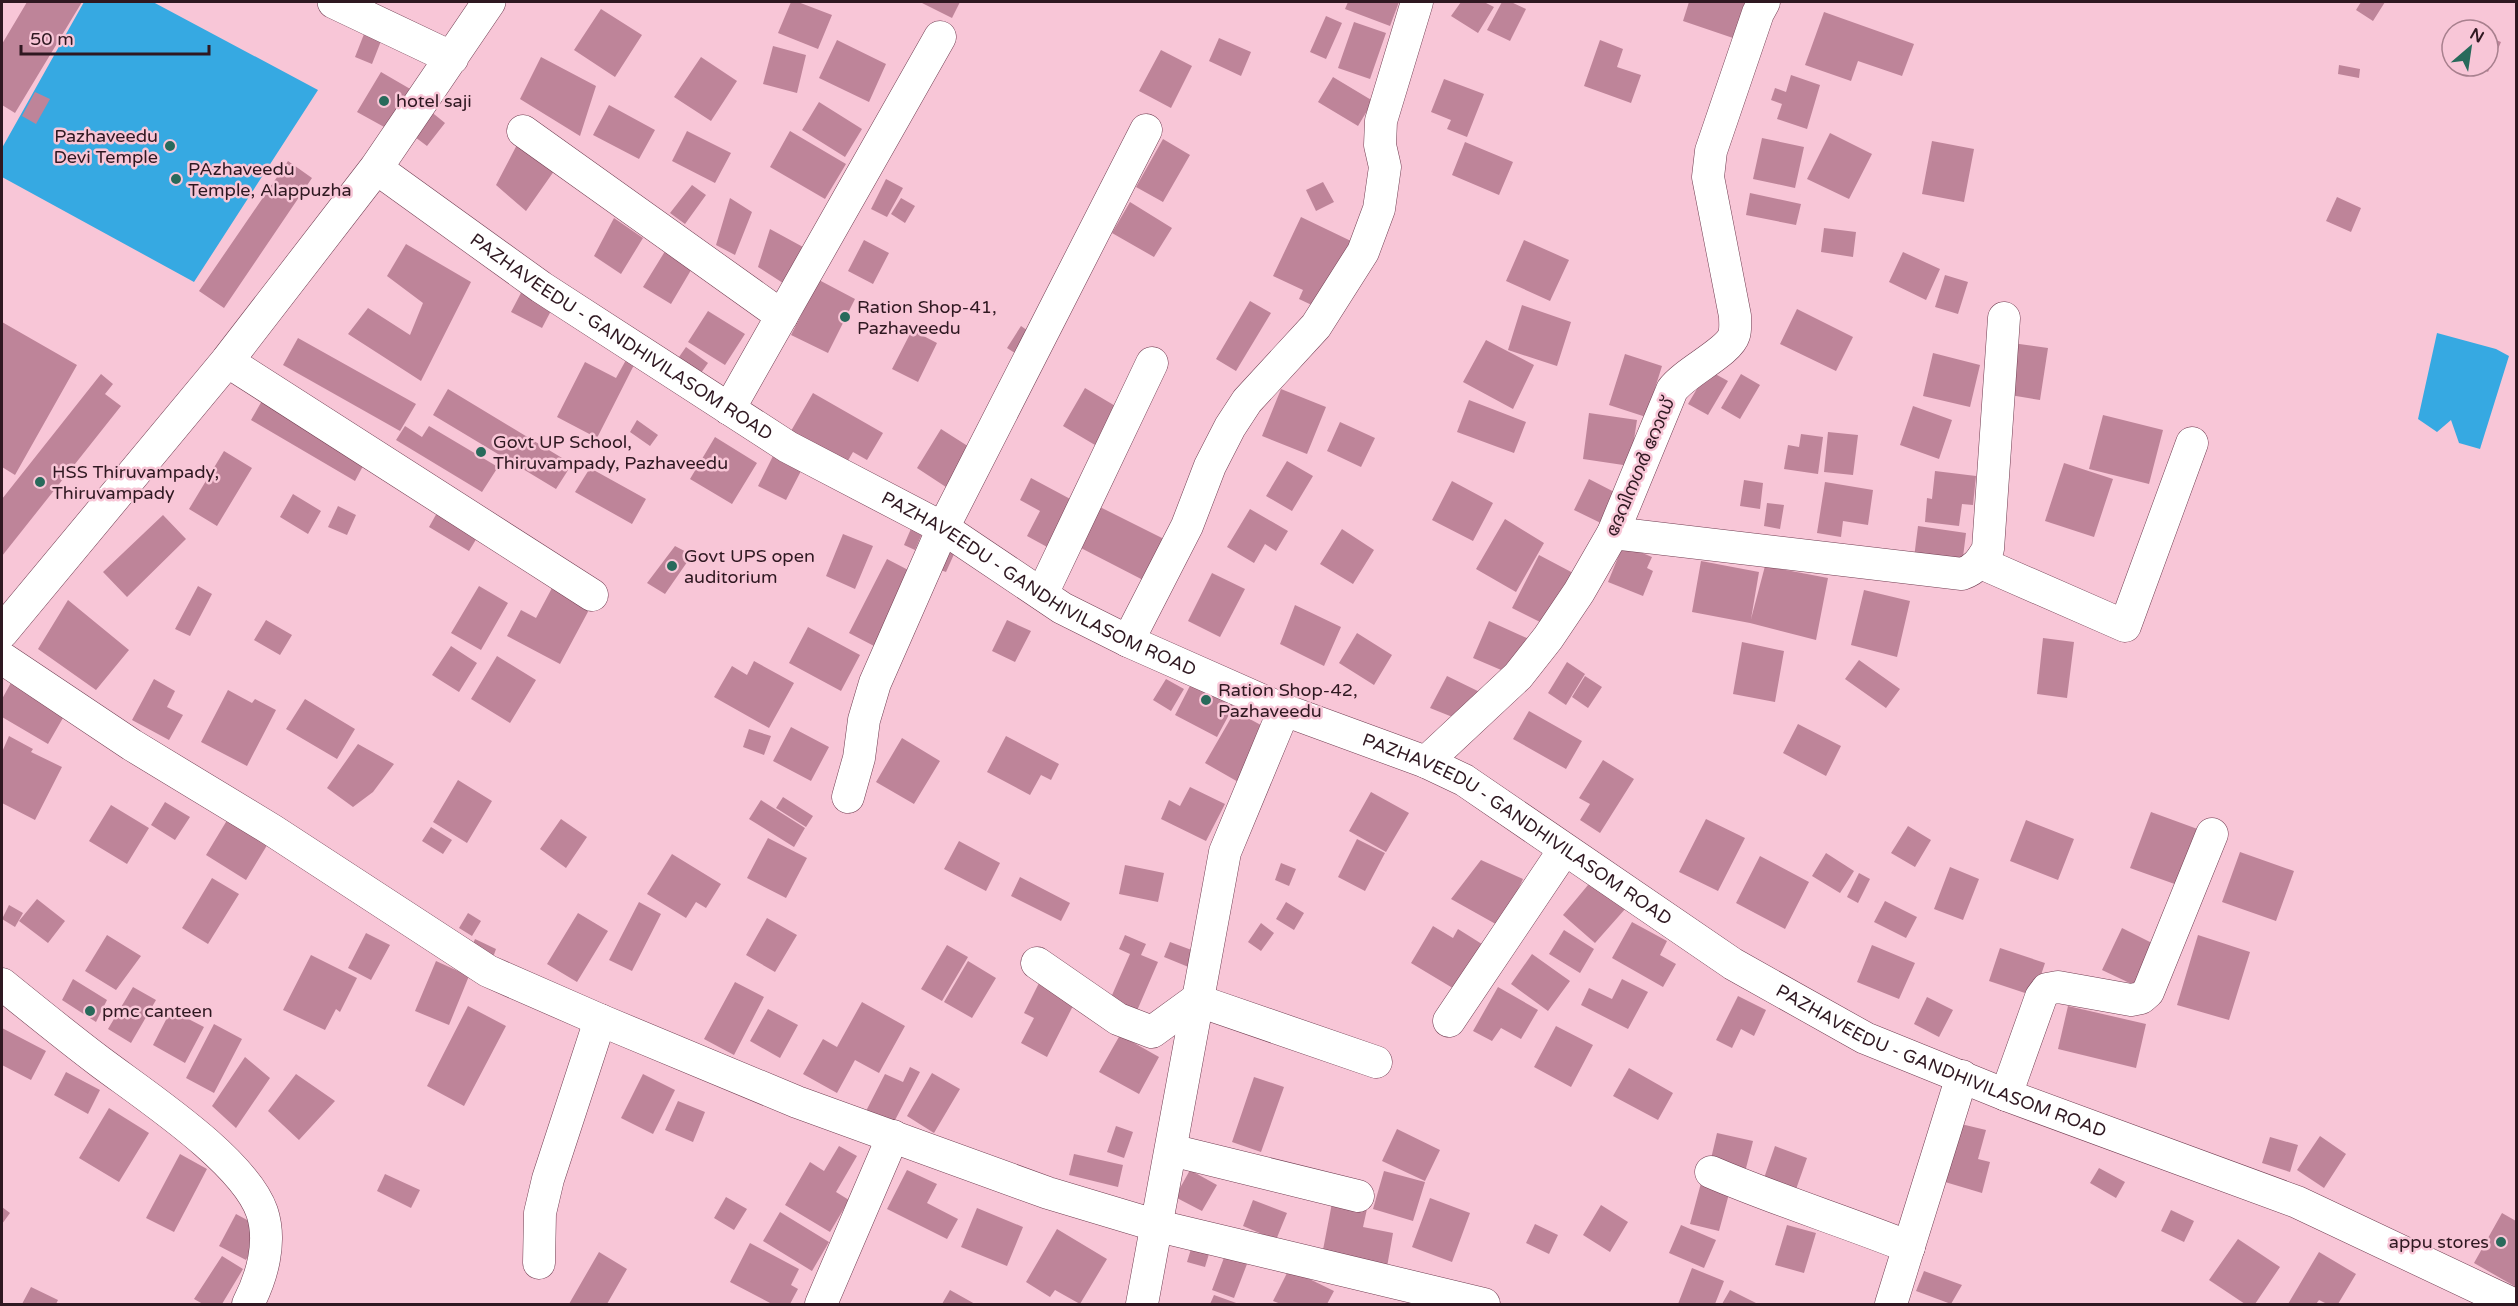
<svg xmlns="http://www.w3.org/2000/svg" width="2518" height="1306" font-family="'Varela Round','Noto Sans Malayalam',sans-serif">
  <rect width="100%" height="100%" fill="#f8c6d7"/>
  <path fill="#36a9e2" d="M84,2H153L318,90L194,282L2,177V148Z
    M2437,333L2496,349L2509,356L2480,449L2459,443L2451,420L2437,432L2418,419Z"/>
  <path fill="#be8499" d="M27,2H82L15,113L2,105V44Z
    M791,2H798L832,15L818,49L778,33Z
    M920,2H960L952,18Z
    M1348,2H1399L1390,26L1345,9Z
    M1461,2H1484L1494,7L1478,33L1451,16Z
    M1502,2H1511L1526,9L1510,41L1487,30Z
    M1689,2H1745L1733,38L1683,21Z
    M2361,2H2385L2373,21L2356,10Z
    M601,9L642,35L615,77L574,50Z
    M1824,12L1914,44L1902,76L1858,61L1851,81L1805,65Z
    M1326,16L1342,23L1326,59L1310,52Z
    M1354,22L1386,33L1370,79L1338,68Z
    M366,29L383,36L372,64L355,57Z
    M2488,37L2501,42L2488,72L2479,66H2488Z
    M1219,38L1251,52L1241,76L1209,61Z
    M837,40L886,64L869,102L819,78Z
    M1600,40L1623,49L1617,67L1641,75L1631,103L1584,86Z
    M773,46L806,55L797,93L763,84Z
    M1161,50L1192,66L1171,108L1139,91Z
    M541,57L596,86L580,136L520,99Z
    M701,57L737,81L711,121L674,97Z
    M2339,65L2360,69L2359,78L2338,74Z
    M381,72L412,90L386,128L357,112Z
    M1791,75L1820,85L1807,129L1777,119L1782,104L1771,100L1775,88L1786,92Z
    M1333,77L1373,101L1358,126L1318,102Z
    M1444,79L1484,94L1467,137L1447,129L1451,120L1431,112Z
    M35,92L50,99L36,124L22,116Z
    M819,102L862,129L845,157L802,130Z
    M609,105L655,130L639,159L593,135Z
    M429,110L445,123L427,146L411,134Z
    M687,131L731,153L715,183L672,161Z
    M790,131L846,164L825,199L770,167Z
    M1830,133L1872,154L1849,199L1807,179Z
    M1762,138L1804,147L1795,188L1753,179Z
    M520,139L559,164L526,211L496,185Z
    M1163,139L1190,155L1163,202L1136,187Z
    M1932,141L1974,149L1964,202L1922,194Z
    M1465,142L1513,162L1499,195L1452,175Z
    M288,161L312,178L224,308L199,291Z
    M886,179L903,188L887,217L871,209Z
    M1323,182L1334,202L1316,211L1306,190Z
    M692,185L706,195L685,224L670,213Z
    M1750,193L1801,204L1796,225L1746,215Z
    M2337,197L2361,208L2351,232L2326,221Z
    M730,198L752,212L735,255L716,245Z
    M901,198L915,206L905,223L891,214Z
    M1130,202L1172,228L1154,257L1112,233Z
    M1301,217L1351,241L1318,308L1299,299L1303,290L1273,276Z
    M614,218L643,238L621,274L594,256Z
    M1824,228L1856,232L1853,257L1821,252Z
    M770,229L803,247L786,285L758,267Z
    M864,240L889,253L873,284L848,271Z
    M1524,240L1569,260L1550,301L1506,281Z
    M406,244L471,282L421,381L348,334L368,308L410,335L423,303L387,276Z
    M667,248L694,265L671,304L643,287Z
    M1903,252L1940,269L1926,300L1889,282Z
    M1945,275L1968,282L1958,314L1935,307Z
    M819,280L855,299L828,353L791,335Z
    M522,291L553,307L542,328L511,312Z
    M1250,301L1271,313L1236,371L1216,359Z
    M1522,305L1571,322L1557,366L1508,350Z
    M1797,309L1853,337L1836,371L1780,344Z
    M708,311L745,334L725,365L688,342Z
    M2,322L77,365L15,475L2,467Z
    M1021,326L1037,337L1024,359L1007,348Z
    M912,330L937,343L918,382L892,369Z
    M298,338L416,404L400,431L283,365Z
    M1486,340L1534,365L1513,409L1463,382Z
    M2012,343L2048,348L2040,400L2004,394Z
    M686,347L708,363L701,373L679,357Z
    M1933,353L1980,365L1970,407L1923,396Z
    M1625,354L1662,366L1646,417L1609,405Z
    M626,360L634,365L597,438L557,417L585,362L616,378Z
    M1708,370L1728,381L1708,415L1688,404Z
    M101,374L113,384L105,394L121,406L2,556V499Z
    M1741,374L1760,385L1740,419L1721,408Z
    M1085,388L1117,407L1095,445L1063,426Z
    M448,389L572,464L556,489L433,415Z
    M1281,389L1326,407L1307,454L1262,436Z
    M267,392L370,453L355,481L251,420Z
    M813,393L883,433L867,460L853,452L846,464L791,431Z
    M1469,400L1526,422L1514,453L1457,432Z
    M1913,406L1952,420L1939,459L1900,445Z
    M1589,413L1637,420L1630,466L1583,459Z
    M2103,415L2163,430L2149,484L2089,469Z
    M637,420L658,435L650,446L630,432Z
    M1340,422L1375,438L1361,467L1327,451Z
    M405,426L422,437L429,426L498,467L482,492L396,440Z
    M941,429L974,450L949,489L917,468Z
    M1828,432L1858,435L1853,475L1824,472Z
    M1801,434L1823,437L1818,474L1784,469L1788,445L1799,447Z
    M715,437L757,463L732,504L690,479Z
    M224,451L252,468L217,526L189,509Z
    M773,456L801,471L786,500L758,486Z
    M1287,461L1313,476L1292,511L1266,496Z
    M2064,463L2113,479L2094,537L2045,521Z
    M590,468L646,499L632,524L575,492Z
    M1935,471L1976,476L1973,505L1962,504L1959,526L1925,522L1927,498L1932,499Z
    M1031,478L1074,501L1049,548L1027,536L1040,511L1020,500Z
    M1589,479L1624,497L1609,527L1574,510Z
    M1744,480L1763,483L1760,509L1740,506Z
    M1452,481L1493,503L1473,541L1432,520Z
    M1825,482L1873,490L1868,525L1843,521L1841,537L1817,533Z
    M293,494L321,511L308,534L280,517Z
    M1767,503L1784,505L1780,529L1764,526Z
    M442,504L483,528L469,551L429,527Z
    M338,506L356,515L347,535L328,527Z
    M1100,507L1166,540L1145,581L1079,547Z
    M1250,509L1288,531L1276,551L1265,544L1254,563L1227,547Z
    M163,515L186,539L127,597L103,572Z
    M1505,519L1544,543L1516,592L1476,569Z
    M913,524L924,529L915,550L904,545Z
    M1918,526L1966,533L1962,565L1914,558Z
    M1342,529L1374,550L1353,584L1320,564Z
    M843,534L873,546L855,589L826,576Z
    M1623,545L1652,557L1647,568L1653,571L1643,596L1608,582Z
    M675,546L692,555L665,594L647,583Z
    M943,547L955,552L946,572L935,568Z
    M1539,555L1575,574L1548,626L1512,608Z
    M887,559L914,573L876,647L849,633Z
    M1701,561L1759,572L1751,619L1765,566L1828,578L1816,640L1750,623L1692,612Z
    M1212,573L1245,589L1220,637L1188,621Z
    M198,586L212,594L190,636L175,629Z
    M479,586L508,603L481,650L451,633Z
    M552,588L590,608L560,664L507,636L521,610L536,618Z
    M1864,590L1910,601L1897,657L1851,645Z
    M68,600L129,650L96,690L38,649Z
    M1295,605L1341,627L1324,666L1280,644Z
    M266,620L292,635L280,655L254,640Z
    M1007,620L1031,631L1015,662L992,651Z
    M1489,621L1529,639L1513,675L1473,658Z
    M808,627L860,655L841,691L789,663Z
    M1357,633L1392,655L1374,685L1339,663Z
    M2043,638L2074,642L2067,698L2037,694Z
    M1742,642L1784,651L1775,702L1733,694Z
    M451,646L477,663L459,692L432,675Z
    M497,656L536,680L510,723L471,699Z
    M1859,660L1900,689L1886,708L1845,679Z
    M754,661L794,683L769,728L714,697L732,666L747,675Z
    M1567,662L1585,674L1566,705L1548,693Z
    M1195,676L1238,698L1217,737L1175,715Z
    M1447,676L1488,696L1460,720L1430,708Z
    M1585,676L1602,687L1588,708L1572,697Z
    M13,679L67,711L48,744L2,717V699Z
    M154,679L175,691L167,707L183,715L169,740L132,720Z
    M1166,679L1184,689L1171,711L1153,700Z
    M228,690L252,703L255,699L276,710L247,766L201,742Z
    M305,699L355,729L337,759L286,729Z
    M1235,711L1270,730L1240,783L1205,763Z
    M1529,711L1582,741L1566,769L1513,739Z
    M1798,724L1841,746L1826,776L1783,753Z
    M791,727L829,747L811,781L773,761Z
    M749,729L771,736L764,755L743,747Z
    M9,736L33,749L31,752L62,767L35,820L2,803V752Z
    M1006,736L1059,764L1051,780L1041,775L1030,795L987,772Z
    M902,738L940,761L914,804L876,782Z
    M358,744L394,764L373,792L353,807L327,788Z
    M1603,760L1634,779L1600,833L1580,820L1590,804L1579,798Z
    M458,780L492,801L467,843L433,822Z
    M1190,787L1225,804L1206,841L1161,819L1169,800L1180,806Z
    M1371,792L1409,813L1386,852L1349,831Z
    M783,797L813,816L806,827L776,808Z
    M761,800L805,828L794,847L749,819Z
    M165,802L190,817L175,840L151,825Z
    M111,805L149,828L127,864L89,841Z
    M2151,812L2203,831L2183,887L2130,868Z
    M229,817L269,842L246,880L206,855Z
    M561,819L587,837L566,868L540,849Z
    M1706,819L1745,838L1718,891L1679,872Z
    M2026,820L2074,839L2058,880L2010,861Z
    M1908,826L1931,840L1915,867L1891,853Z
    M431,827L452,840L443,854L422,841Z
    M768,838L807,858L786,898L747,878Z
    M1357,839L1385,853L1365,891L1338,877Z
    M959,841L1000,863L986,891L944,869Z
    M2240,852L2294,871L2276,921L2222,902Z
    M1826,853L1854,871L1840,893L1812,876Z
    M672,854L721,884L706,908L696,902L686,918L647,894Z
    M1760,856L1809,882L1785,929L1736,903Z
    M1481,860L1523,879L1501,927L1451,899Z
    M1281,863L1296,869L1289,886L1275,880Z
    M1125,865L1164,873L1158,902L1119,894Z
    M1950,867L1979,879L1963,920L1934,909Z
    M1859,873L1870,879L1858,903L1847,897Z
    M1020,877L1070,903L1061,921L1011,896Z
    M212,878L239,894L208,944L182,928Z
    M1593,879L1626,908L1595,943L1563,915Z
    M37,899L65,921L48,943L19,921Z
    M1885,901L1917,917L1906,938L1874,922Z
    M639,902L661,914L632,971L609,960Z
    M1286,902L1304,913L1294,930L1276,919Z
    M9,905L23,913L15,927L2,919Z
    M468,913L481,921L472,936L459,928Z
    M578,913L608,931L577,982L547,964Z
    M767,918L797,935L775,972L746,955Z
    M1632,922L1667,941L1660,955L1676,964L1663,987L1612,958Z
    M1261,923L1274,933L1261,951L1248,942Z
    M1433,926L1453,938L1458,929L1493,951L1466,996L1411,963Z
    M2122,928L2156,945L2136,986L2102,970Z
    M1564,930L1594,949L1580,973L1549,954Z
    M366,933L390,945L371,980L348,968Z
    M107,935L141,956L116,990L85,971Z
    M1125,935L1146,944L1141,955L1158,962L1136,1013L1109,1002L1130,954L1119,949Z
    M2198,935L2250,952L2229,1020L2177,1005Z
    M475,939L496,949L491,963L469,953Z
    M1170,942L1197,952L1191,968L1164,957Z
    M947,945L968,957L942,1001L921,989Z
    M1872,945L1915,963L1899,999L1857,982Z
    M2000,948L2045,963L2034,996L1989,981Z
    M1532,954L1570,981L1548,1011L1511,984Z
    M311,955L357,978L340,1012L336,1009L325,1030L283,1010Z
    M436,961L469,976L449,1025L415,1011Z
    M968,961L996,978L972,1018L944,1002Z
    M73,979L107,1000L96,1022L62,1000Z
    M1041,979L1077,998L1047,1057L1021,1043L1034,1018L1024,1013Z
    M1622,979L1648,992L1628,1029L1581,1005L1589,988L1612,999Z
    M735,982L764,997L734,1055L704,1039Z
    M133,987L156,1000L131,1043L108,1029Z
    M1498,987L1538,1010L1521,1039L1501,1028L1492,1041L1473,1031Z
    M1738,996L1766,1010L1754,1036L1741,1029L1732,1048L1716,1040Z
    M1927,997L1953,1010L1939,1037L1914,1024Z
    M862,1002L905,1026L879,1073L855,1060L837,1093L803,1074L823,1039L837,1047Z
    M468,1006L506,1026L464,1106L427,1086Z
    M2068,1006L2146,1024L2136,1068L2058,1049Z
    M768,1009L798,1025L780,1058L750,1041Z
    M171,1010L204,1027L185,1063L153,1045Z
    M214,1024L242,1039L214,1093L186,1078Z
    M1556,1026L1593,1045L1571,1087L1534,1067Z
    M2,1028L46,1051L31,1080L2,1065Z
    M1120,1035L1159,1057L1139,1094L1099,1072Z
    M245,1057L270,1078L236,1128L212,1106Z
    M910,1067L920,1072L893,1124L866,1111L885,1074L903,1082Z
    M1629,1068L1673,1093L1658,1120L1613,1096Z
    M66,1072L100,1090L88,1114L54,1095Z
    M932,1073L960,1089L934,1133L907,1116Z
    M296,1074L335,1101L299,1140L268,1111Z
    M643,1074L675,1090L653,1134L621,1118Z
    M1254,1077L1284,1087L1261,1152L1232,1142Z
    M678,1101L705,1112L693,1142L665,1130Z
    M109,1108L149,1133L119,1182L79,1158Z
    M1961,1124L1986,1130L1978,1159L1990,1162L1982,1193L1945,1182Z
    M1116,1126L1133,1132L1124,1158L1107,1152Z
    M1397,1129L1440,1150L1425,1181L1382,1161Z
    M1717,1133L1753,1141L1745,1172L1710,1163Z
    M2320,1136L2346,1154L2324,1188L2297,1170Z
    M2270,1137L2298,1145L2290,1172L2262,1163Z
    M839,1146L857,1156L836,1192L849,1200L830,1232L785,1205L810,1162L824,1171Z
    M1775,1146L1807,1158L1794,1195L1762,1184Z
    M180,1154L207,1169L174,1232L146,1218Z
    M1074,1154L1123,1165L1118,1187L1069,1175Z
    M2099,1168L2125,1182L2116,1198L2090,1183Z
    M907,1170L937,1184L927,1203L958,1219L947,1239L887,1209Z
    M1190,1170L1217,1185L1202,1211L1175,1197Z
    M1384,1171L1425,1182L1413,1221L1373,1209Z
    M385,1174L420,1190L411,1208L377,1191Z
    M1701,1183L1730,1190L1719,1231L1690,1224Z
    M726,1197L747,1209L734,1230L714,1218Z
    M1430,1198L1470,1213L1452,1262L1412,1247Z
    M1253,1200L1287,1213L1276,1240L1243,1226Z
    M1332,1203L1367,1209L1363,1227L1393,1233L1387,1267L1322,1255Z
    M1601,1205L1628,1222L1610,1252L1583,1235Z
    M2,1207L10,1213L2,1224Z
    M977,1208L1023,1227L1007,1266L961,1247Z
    M2171,1210L2194,1221L2184,1242L2161,1231Z
    M780,1212L829,1242L812,1271L763,1241Z
    M2502,1213L2516,1221V1287L2474,1263Z
    M236,1214L262,1228L246,1260L219,1246Z
    M1535,1224L1558,1235L1549,1254L1526,1243Z
    M1681,1225L1716,1240L1704,1268L1669,1253Z
    M1787,1225L1816,1233L1804,1273L1775,1265Z
    M1057,1229L1107,1259L1080,1304L1055,1290L1050,1297L1026,1282Z
    M2238,1239L2280,1267L2255,1304H2245L2209,1280Z
    M750,1243L799,1269L791,1285L798,1289L790,1304H772L730,1282Z
    M1191,1249L1209,1254L1205,1267L1187,1262Z
    M599,1252L627,1269L607,1304H569Z
    M2319,1252L2356,1274L2338,1304H2327L2319,1300L2316,1304H2288Z
    M1225,1255L1247,1264L1234,1298L1212,1290Z
    M222,1256L243,1269L222,1304H203L194,1299Z
    M1692,1268L1724,1281L1715,1304H1678Z
    M1289,1269L1334,1291L1327,1304H1281L1273,1301Z
    M1924,1271L1962,1285L1951,1304L1916,1291Z
    M31,1287L58,1300L56,1304H22Z
    M950,1290L975,1304H942Z
    M1730,1290L1758,1304H1722Z
    M1214,1295L1239,1304H1210Z"/>
  <g fill="none" stroke-linecap="round" stroke-linejoin="round">
    <defs>
      <g id="minor">
        <path d="M523,131L782,316"/>
        <path id="s1" d="M376,168L541,287L788,447L943,528L1062,608L1128,641L1284,710L1426,762L1464,780L1733,964L1865,1038L2006,1095L2297,1202L2513,1304"/>
        <path d="M227,361L592,595"/>
        <path d="M729,409L940,37"/>
        <path d="M1613,533L1962,574C1976,569 1981,561 1988,549L2004,318"/>
        <path d="M1981,563L2125,626L2192,443"/>
        <path d="M1042,594L1152,363"/>
        <path d="M1128,641L1187,526L1210,466L1230,427L1247,401L1316,326L1363,252L1379,209L1385,167L1380,145L1381,121L1417,2"/>
        <path d="M2,658L132,745L272,830L488,971L600,1020L797,1102L1048,1193L1158,1226L1484,1304"/>
        <path d="M1426,762L1518,676L1548,638L1579,592L1613,533L1672,390C1685,372 1729,352 1734,335C1736,329 1735,322 1735,316L1708,177L1711,151L1758,13L1764,2"/>
        <path d="M848,797L859,758L864,720L875,683L943,528L1146,130"/>
        <path d="M1037,963L1118,1019L1152,1032L1196,1000L1376,1062"/>
        <path d="M2,984C34,1010 66,1036 99,1061C144,1095 244,1160 262,1212C272,1242 262,1277 248,1304"/>
        <path d="M1449,1021L1564,850"/>
        <path d="M2006,1095L2041,997L2047,989L2058,987L2131,1000L2141,998L2148,992L2212,834"/>
        <path d="M1171,1150L1358,1196"/>
        <path d="M1711,1172C1776,1200 1844,1221 1909,1247"/>
        <path d="M539,1263L540,1213L548,1179L600,1020"/>
        <path d="M821,1304L893,1136"/>
        <path d="M1142,1304L1225,852L1284,710"/>
        <path d="M1891,1304L1962,1076"/>
      </g>
      <path id="major" d="M334,2L452,58
        M2,632L227,361L376,168L489,2"/>
    </defs>
    <use href="#minor" stroke="#713e52" stroke-width="33"/>
    <use href="#major" stroke="#713e52" stroke-width="34"/>
    <use href="#minor" stroke="#fff" stroke-width="32"/>
    <use href="#major" stroke="#fff" stroke-width="33"/>
  </g>
  <g fill="#286a5b" stroke="#f8c6d7" stroke-width="2">
    <circle cx="384" cy="101" r="6"/>
    <circle cx="170" cy="146" r="6"/>
    <circle cx="176" cy="179" r="6"/>
    <circle cx="845" cy="317" r="6"/>
    <circle cx="481" cy="452" r="6"/>
    <circle cx="40" cy="482" r="6"/>
    <circle cx="672" cy="566" r="6"/>
    <circle cx="1206" cy="700" r="6"/>
    <circle cx="90" cy="1011" r="6"/>
    <circle cx="2501" cy="1242" r="6"/>
  </g>
  <g text-anchor="middle" stroke-width="5" stroke-linejoin="round" paint-order="stroke">
    <g font-size="18" fill="#2f1821" stroke="#f8c6d7" text-anchor="start">
      <text x="396" y="107">hotel saji</text>
      <text x="158" y="142" text-anchor="end">Pazhaveedu<tspan x="158" dy="21">Devi Temple</tspan></text>
      <text x="188" y="175">PAzhaveedu<tspan x="188" dy="21">Temple, Alappuzha</tspan></text>
      <text x="857" y="313">Ration Shop-41,<tspan x="857" dy="21">Pazhaveedu</tspan></text>
      <text x="493" y="448">Govt UP School,<tspan x="493" dy="21">Thiruvampady, Pazhaveedu</tspan></text>
      <text x="52" y="478">HSS Thiruvampady,<tspan x="52" dy="21">Thiruvampady</tspan></text>
      <text x="684" y="562">Govt UPS open<tspan x="684" dy="21">auditorium</tspan></text>
      <text x="1218" y="696">Ration Shop-42,<tspan x="1218" dy="21">Pazhaveedu</tspan></text>
      <text x="102" y="1017">pmc canteen</text>
      <text x="2489" y="1248" text-anchor="end">appu stores</text>
    </g>
    <g font-size="18" fill="#2f1821" stroke="#f8c6d7">
      <text dy="6" stroke="none"><textPath href="#s1" startOffset="298">PAZHAVEEDU - GANDHIVILASOM ROAD</textPath></text>
      <text transform="translate(1640 467) rotate(-67)" y="6">ദേവിനഗർ റോഡ്</text>
      <text dy="6" stroke="none"><textPath href="#s1" startOffset="784">PAZHAVEEDU - GANDHIVILASOM ROAD</textPath></text>
      <text dy="6" stroke="none"><textPath href="#s1" startOffset="1324">PAZHAVEEDU - GANDHIVILASOM ROAD</textPath></text>
      <text dy="6" stroke="none"><textPath href="#s1" startOffset="1810">PAZHAVEEDU - GANDHIVILASOM ROAD</textPath></text>
    </g>
  </g>
  <rect width="2518" height="1306" fill="none" stroke="#2f1821" stroke-width="6"/>
  <g transform="translate(2470 48) rotate(29)"><circle r="28" fill="#f8c6d7" stroke="#a8808e" stroke-width="1.5"/>
  <path d="M0-4.5L10 22L0 15L-10 22Z" fill="#286a5b"/>
  <text y="-9" font-size="16" font-weight="bold" text-anchor="middle" fill="#2f1821">N</text>
  </g>
  <path d="M21 45v9h188v-9" fill="none" stroke="#2f1821" stroke-width="3"/>
  <text x="30" y="45" font-size="18" fill="#2f1821" stroke="#f8c6d7" stroke-width="4.5" paint-order="stroke">50 m</text>
</svg>
